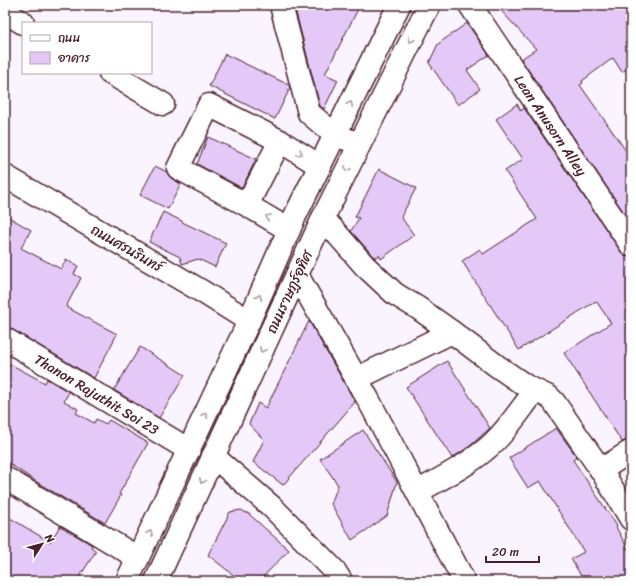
<svg xmlns="http://www.w3.org/2000/svg" width="636" height="586" font-family="Sriracha,'Playpen Sans Thai',sans-serif">
  <rect width="100%" height="100%" fill="#faf4fe"/>
  <filter id="ink" filterUnits="userSpaceOnUse"><feTurbulence type="fractalNoise" baseFrequency=".025" numOctaves="2"/><feDisplacementMap in="SourceGraphic" scale="8" xChannelSelector="R" yChannelSelector="G"/><feConvolveMatrix kernelMatrix="1 2 1 2 8 2 1 2 1" color-interpolation-filters="sRGB"/></filter>
  <g filter="url(#ink)">
    <path fill="#e4c9f8" stroke="#4a1f2b" d="M294,5H360L325,74L338,80L324,109L320,106Z
      M496,5H631V66L622,72L613,58L582,81L583,83L580,85L631,158V223L521,59L536,49Z
      M467,23L489,55L467,70L480,89L458,105L429,63L438,44Z
      M225,54L289,85L290,88L275,119L209,86Z
      M517,104L521,111L524,108L621,252L625,256L631,257V439L622,442L564,353L611,323L596,301L519,350L462,261L480,249L483,254L537,219L505,171L523,159L496,119Z
      M208,137L256,159L242,188L197,164Z
      M155,166L167,172L172,179L181,184L168,209L140,195Z
      M379,169L416,188L401,217L414,235L381,259L379,255L375,258L351,231L359,218L355,217Z
      M163,212L182,221V222L226,243L215,267L198,259L182,264L180,257L149,242Z
      M5,215L31,230L21,248L61,269L66,260L78,266L74,274L81,278L66,307L117,334L94,378L5,325Z
      M309,321L355,402L283,485L253,462L264,440L249,424L258,403L266,408Z
      M140,347L185,375L159,418L114,390Z
      M447,361L490,428L470,446L452,458L406,387Z
      M10,364L45,383L47,379L69,392L64,401L78,409L76,413L94,423L96,419L106,424L109,420L148,443L119,494L121,495L105,523L40,484L5,461V373Z
      M556,428L577,457L573,460L617,526L616,527L631,555V581H584L571,559L584,552L540,481L528,488L509,458Z
      M363,430L397,482L387,516L352,540L331,504L338,485L320,459Z
      M241,510L249,514L289,550L259,581H241L208,555L230,512Z
      M5,515L50,542L60,526L92,545L91,547L96,551L77,581H5Z"/>
    <g fill="none" stroke-linecap="round" stroke-linejoin="round">
      <defs>
        <g id="minor">
          <path d="M281,5L309,113L335,135L349,140"/>
          <path id="s1" d="M470,5L631,245"/>
          <path d="M5,12L23,23"/>
          <path d="M110,73L163,104"/>
          <path d="M5,176L203,292L249,321"/>
          <path d="M247,205L280,141"/>
          <path d="M323,218L365,266L395,294L418,308L452,332L497,366L526,386L549,397L554,402L601,470L631,519"/>
          <path d="M289,230L247,205L178,168L209,105L280,141L320,166"/>
          <path d="M297,275L368,399L464,581"/>
          <path id="s2" d="M5,339L189,450"/>
          <path d="M356,379L452,332"/>
          <path d="M213,456L272,507L334,570L341,581"/>
          <path d="M601,470L631,451"/>
          <path d="M5,478L138,558"/>
          <path d="M417,492C440,479 465,467 485,450C505,434 519,411 535,391"/>
          <path d="M127,581L249,321L295,216L399,5"/>
          <path d="M156,581L323,218L429,5"/>
        </g>
      </defs>
      <use href="#minor" stroke="#4a1f2b" stroke-width="25"/>
      <use href="#minor" stroke="#fff" stroke-width="22"/>
    </g>
    <defs><path id="oneway-chevron" d="M-2-3.5L2.5 0L-2 3.5" fill="none" stroke-width="1.6" stroke-linecap="round" stroke-linejoin="round"/></defs>
    <g stroke="#ae9aa0">
      <use href="#oneway-chevron" transform="translate(411 40) rotate(116)"/>
      <use href="#oneway-chevron" transform="translate(350 104) rotate(-64)"/>
      <use href="#oneway-chevron" transform="translate(300 153) rotate(31)"/>
      <use href="#oneway-chevron" transform="translate(347 169) rotate(116)"/>
      <use href="#oneway-chevron" transform="translate(268 217) rotate(-149)"/>
      <use href="#oneway-chevron" transform="translate(259 297) rotate(-66)"/>
      <use href="#oneway-chevron" transform="translate(262 350) rotate(115)"/>
      <use href="#oneway-chevron" transform="translate(205 415) rotate(-65)"/>
      <use href="#oneway-chevron" transform="translate(202 481) rotate(115)"/>
      <use href="#oneway-chevron" transform="translate(150 533) rotate(-65)"/>
    </g>
  </g>
  <g text-anchor="middle" stroke-width="3" stroke-linejoin="round" paint-order="stroke">
    <g font-size="14" fill="#4a1f2b" stroke="#fff">
      <text dy="5" stroke="none"><textPath href="#s1" startOffset="145">Lean Anusorn Alley</textPath></text>
      <text transform="translate(127 248) rotate(30)" y="5">ถนนศรนรินทร์</text>
      <text transform="translate(289 292) rotate(-65)" y="5">ถนนราษฏร์อุทิศ</text>
      <text dy="5" stroke="none"><textPath href="#s2" startOffset="107">Thanon Rajuthit Soi 23</textPath></text>
    </g>
  </g>
  <rect width="636" height="586" fill="none" stroke="#fff" stroke-width="20"/>
  <rect x="10" y="10" width="616" height="566" fill="none" stroke="#4a1f2b" stroke-width="1.5" filter="url(#ink)"/>
  <rect x="22" y="22" width="130" height="52" fill="#ffffff" stroke="#b7a5aa"/>
  <rect x="30" y="35" width="20" height="6" fill="#ffffff" stroke="#b7a5aa"/>
  <text x="58" y="42" font-size="12" fill="#4a1f2b">ถนน</text>
  <rect x="30" y="52" width="20" height="12" fill="#e4c9f8" stroke="#b7a5aa"/>
  <text x="58" y="62" font-size="12" fill="#4a1f2b">อาคาร</text>
  <g transform="translate(42 544) rotate(54)" stroke="#ffffff" stroke-width="3" paint-order="stroke">
  <path d="M0-3L7 15L0 10L-7 15Z" fill="#4a1f2b"/>
  <text y="-6" font-size="11" font-weight="bold" text-anchor="middle" fill="#4a1f2b">N</text>
  </g>
  <path d="M486 556v6h53v-6" fill="none" stroke="#4a1f2b" stroke-width="2"/>
  <text x="492" y="556" font-size="12" fill="#4a1f2b" stroke="#ffffff" stroke-width="3" paint-order="stroke">20 m</text>
</svg>
